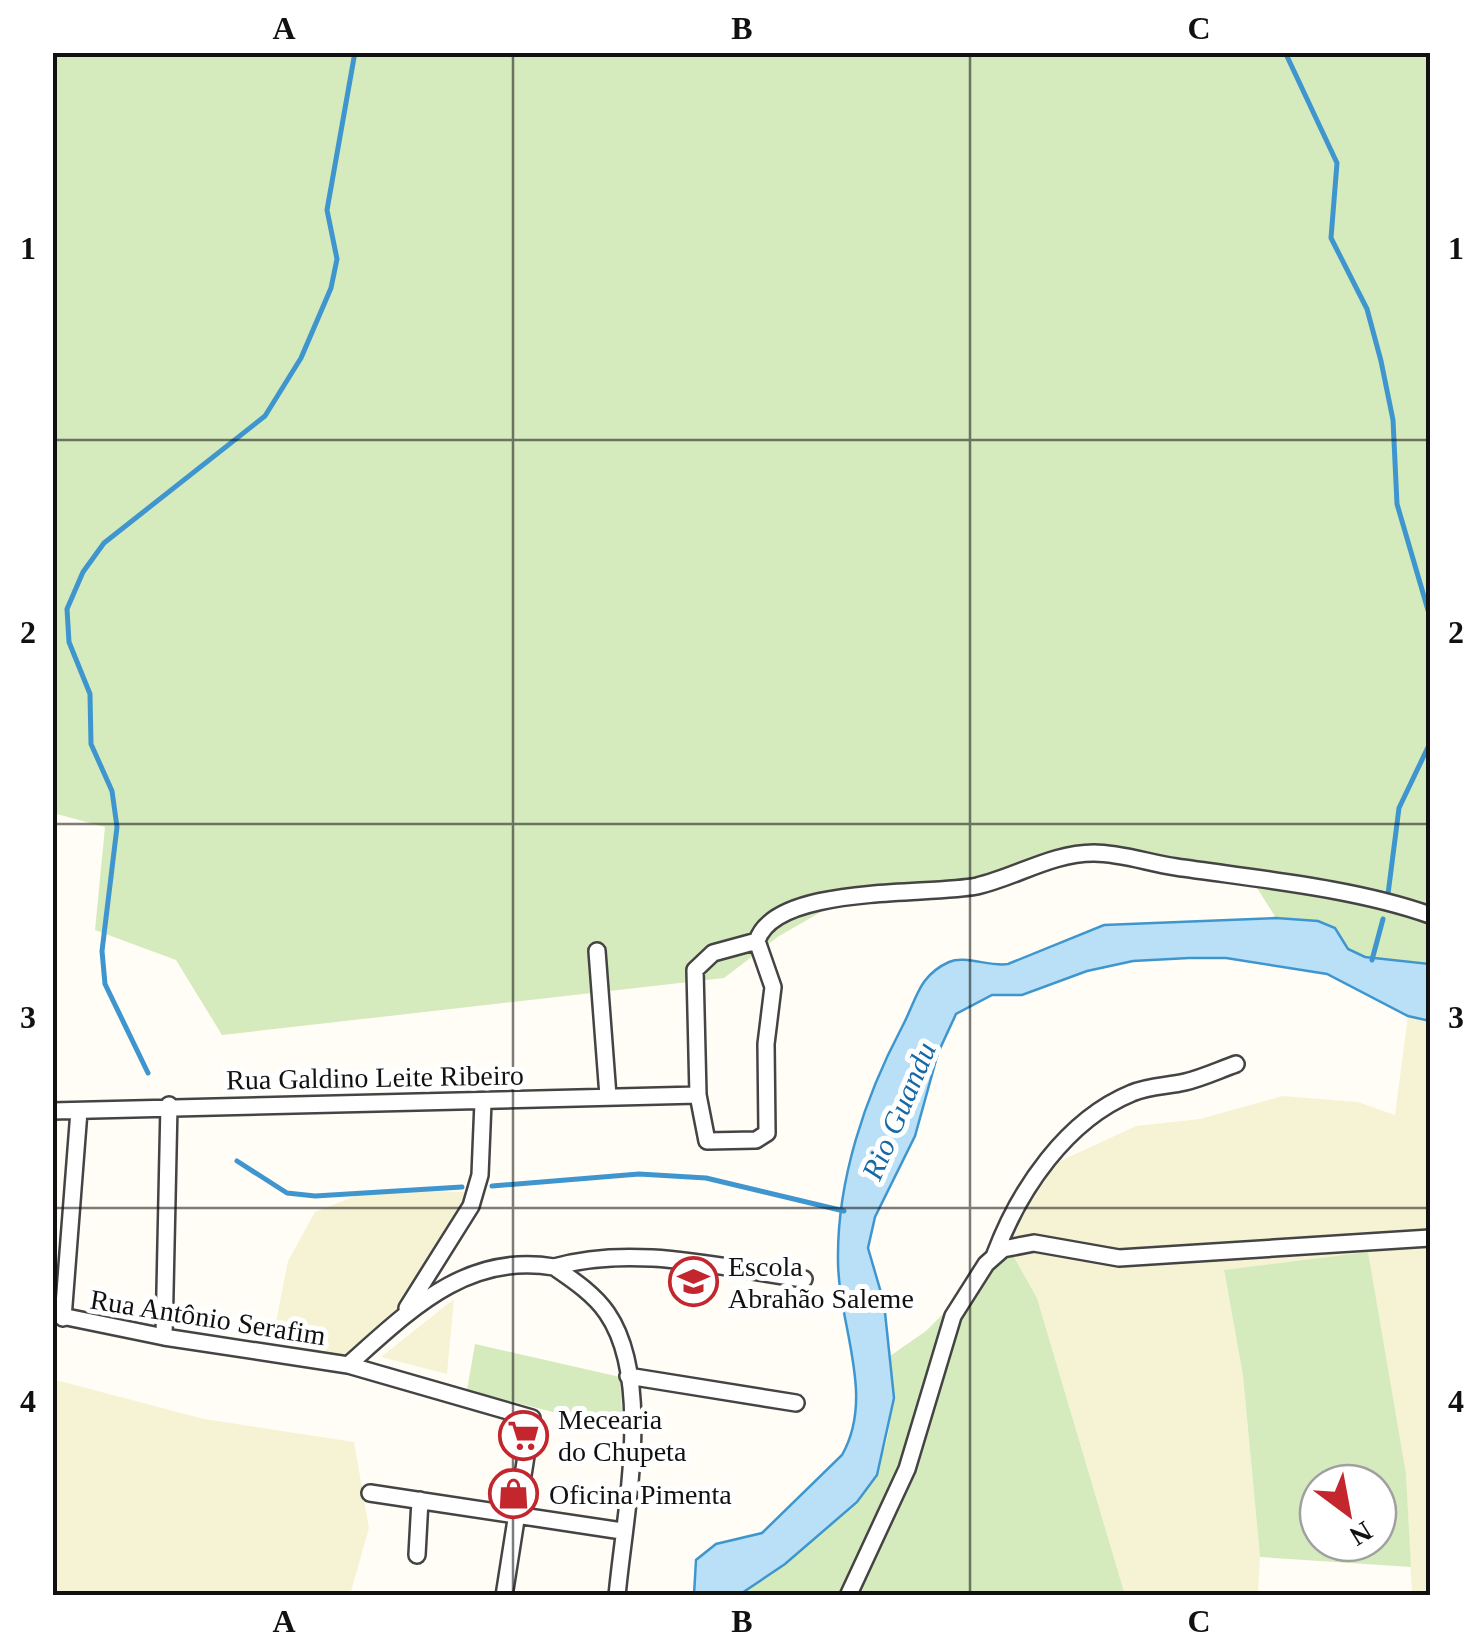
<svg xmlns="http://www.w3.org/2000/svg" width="1483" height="1648" font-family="'Times New Roman',serif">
  <rect width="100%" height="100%" fill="#fffdf5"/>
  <path fill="#f6f3d4" d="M1408,1016L1430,1021V1595H1412L1406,1474L1224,1271L1243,1376L1260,1557L1258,1595H1125L1037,1298L1000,1232L1005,1211L1030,1175L1136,1126L1200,1119L1283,1096L1358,1102L1395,1115Z
    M368,1191L479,1192L410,1306L363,1351L342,1356L272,1342L288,1261L315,1212Z
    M454,1299L447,1374L381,1357Z
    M52,1379L204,1419L354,1442L369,1528L350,1595H53Z"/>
  <path fill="#d5ebbd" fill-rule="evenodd" d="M52,53H1430V964L1365,957L1348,949L1318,921L1276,918L1252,880L1086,852L985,881L873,896L821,912L779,936L724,978L222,1035L176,960L95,930L105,827L53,813Z
    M1000,1232L1037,1298L1125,1595L739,1596C836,1516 904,1500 890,1356L926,1331L953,1304Z
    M1368,1252L1406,1474L1411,1567L1260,1557L1243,1376L1224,1270ZM1318,1483H1378V1543H1318Z
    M475,1344L620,1377L623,1430L467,1390Z"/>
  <path fill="#b9e0f7" stroke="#3f96cf" stroke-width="2.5" d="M1276,918L1318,921L1335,928L1348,949L1365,957L1430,964V1021L1408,1016L1327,974L1226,958H1189L1133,961L1087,971L1022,995H992L956,1014L938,1053L915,1136L875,1217L868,1248L884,1303L894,1398L877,1475L857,1502L785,1564L739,1595H694L696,1560L716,1544L762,1533L842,1455C876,1395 838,1325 838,1260C837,1180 865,1097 902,1027C917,999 918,976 949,962C965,955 990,967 1008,964L1104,925Z"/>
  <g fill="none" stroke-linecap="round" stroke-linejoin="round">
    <path stroke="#3f96cf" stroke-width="5" d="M1285,52L1337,163L1331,238L1367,309L1381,361L1393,420L1397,504L1430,617
      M1388,894L1399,808L1430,743
      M1372,960L1383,919
      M148,1073L105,984L102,951L117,827L112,791L91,744L90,694L69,642L67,609L83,572L104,543L265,416L301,358L331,288L337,259L327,210L355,52
      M237,1161L287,1193L315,1196L462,1187
      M492,1186L639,1174L706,1178L844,1211"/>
    <defs>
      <path id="street" d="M757,941L713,953L695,970L698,1095L707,1141L756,1140L767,1133L766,1044L773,987L757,941C775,884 928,896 977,886C1016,877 1052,853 1094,853C1121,853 1149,863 1176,867C1257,879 1354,888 1430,915
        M597,951L608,1096
        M52,1111L698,1095
        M995,1254C1019,1190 1066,1120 1132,1093C1148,1086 1168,1086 1185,1082C1202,1078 1219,1070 1236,1064
        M554,1267C635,1244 722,1268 804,1279
        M407,1308L471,1206L480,1175L483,1102
        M52,1314L164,1337L348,1365C409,1311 466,1252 554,1267C573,1280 594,1294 607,1313C654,1381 624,1517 617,1596
        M63,1318L79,1111
        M164,1337L169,1105
        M348,1365L532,1418L504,1596
        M628,1376L796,1403
        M370,1493L622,1531
        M417,1555L420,1500
        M848,1596L907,1469L953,1316L986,1264L1003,1249L1034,1243L1119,1258L1430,1238"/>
    </defs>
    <use href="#street" stroke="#444" stroke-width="20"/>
    <use href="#street" stroke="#fff" stroke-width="15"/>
  </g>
  <path fill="none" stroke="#111" stroke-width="2.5" stroke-opacity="0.55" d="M513,52V1596M970,52V1596M52,440H1430M52,824H1430M52,1208H1430"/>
  <defs>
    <symbol id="school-ring" viewBox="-11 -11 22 22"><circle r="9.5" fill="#fff" stroke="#c4262e" stroke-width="1.5"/><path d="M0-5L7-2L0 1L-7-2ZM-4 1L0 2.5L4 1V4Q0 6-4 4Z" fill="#c4262e"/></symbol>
    <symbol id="supermarket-ring" viewBox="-11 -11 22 22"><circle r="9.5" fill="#fff" stroke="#c4262e" stroke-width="1.5"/><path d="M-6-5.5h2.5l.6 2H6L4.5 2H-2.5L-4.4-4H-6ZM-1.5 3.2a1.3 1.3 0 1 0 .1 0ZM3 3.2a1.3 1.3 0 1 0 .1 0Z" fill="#c4262e"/></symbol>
    <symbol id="shop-ring" viewBox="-11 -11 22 22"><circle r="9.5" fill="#fff" stroke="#c4262e" stroke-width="1.5"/><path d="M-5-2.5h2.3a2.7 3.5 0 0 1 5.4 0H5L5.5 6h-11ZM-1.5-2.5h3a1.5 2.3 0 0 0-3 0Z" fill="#c4262e"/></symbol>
  </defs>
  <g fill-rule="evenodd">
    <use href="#school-ring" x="666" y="1254" width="55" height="55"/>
    <use href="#supermarket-ring" x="496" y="1408" width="55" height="55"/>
    <use href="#shop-ring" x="486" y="1466" width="55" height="55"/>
  </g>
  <g text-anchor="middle" stroke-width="10" stroke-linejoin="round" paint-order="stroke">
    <g font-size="28" fill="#111" stroke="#fff">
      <text transform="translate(375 1077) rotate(-1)" y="10">Rua Galdino Leite Ribeiro</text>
      <text transform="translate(208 1317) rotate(9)" y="10">Rua Antônio Serafim</text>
    </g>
    <g font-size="28" fill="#111" stroke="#fff" text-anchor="start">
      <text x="728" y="1276">Escola<tspan x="728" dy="32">Abrahão Saleme</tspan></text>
      <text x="558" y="1429">Mecearia<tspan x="558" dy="32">do Chupeta</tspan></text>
      <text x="549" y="1504">Oficina Pimenta</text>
    </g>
    <g font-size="30" font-style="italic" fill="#1768a6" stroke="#fff">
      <text transform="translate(899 1111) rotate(-67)" y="10">Rio Guandu</text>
    </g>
  </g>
  <rect width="1483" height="1648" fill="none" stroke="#ffffff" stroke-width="110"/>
  <g transform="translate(1348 1513) rotate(148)"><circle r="48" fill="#ffffff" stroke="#a0a0a0" stroke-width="2.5"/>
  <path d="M0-8L18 38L0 25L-18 38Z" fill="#c4262e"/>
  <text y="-15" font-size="28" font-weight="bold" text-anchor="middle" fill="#111111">N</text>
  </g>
  <rect x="55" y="55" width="1373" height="1538" fill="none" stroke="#111" stroke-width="4"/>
  <g font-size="32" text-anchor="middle" font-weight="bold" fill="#111">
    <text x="284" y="39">A</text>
    <text x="742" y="39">B</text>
    <text x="1199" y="39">C</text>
    <text x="28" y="259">1</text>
    <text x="1456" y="259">1</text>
    <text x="28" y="643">2</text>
    <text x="1456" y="643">2</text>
    <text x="28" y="1028">3</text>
    <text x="1456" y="1028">3</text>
    <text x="28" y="1412">4</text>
    <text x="1456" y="1412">4</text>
    <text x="284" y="1632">A</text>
    <text x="742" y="1632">B</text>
    <text x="1199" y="1632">C</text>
  </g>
</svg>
